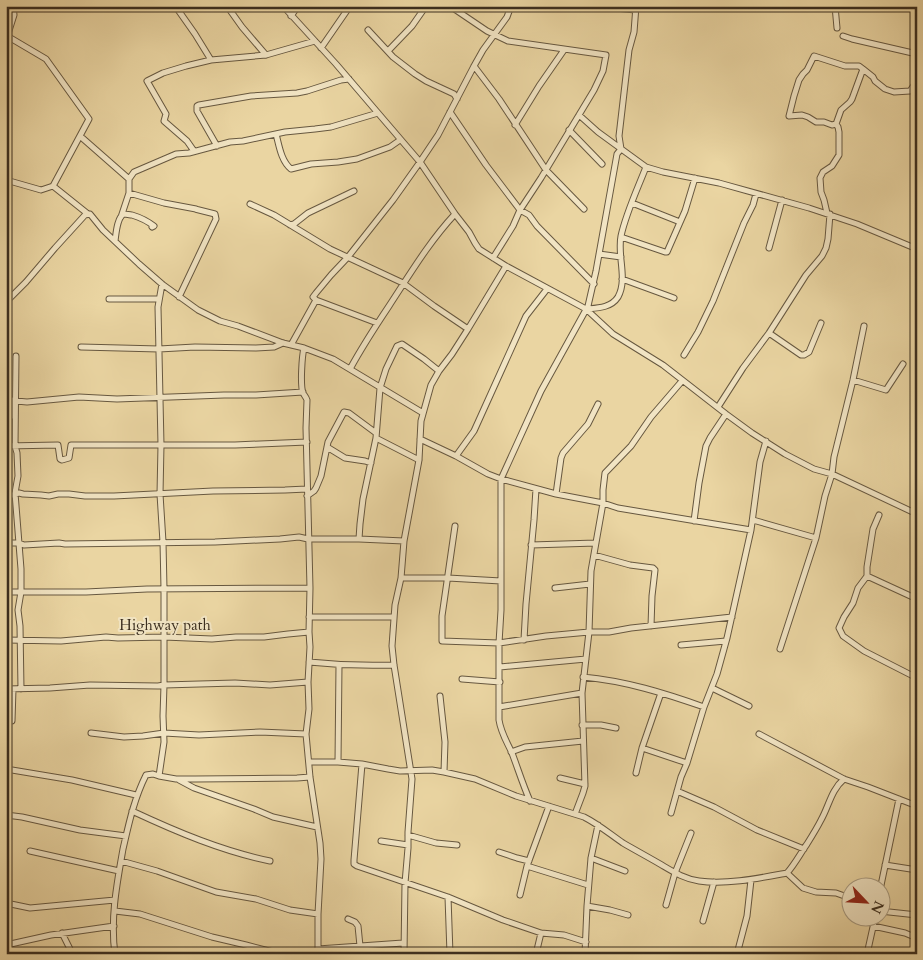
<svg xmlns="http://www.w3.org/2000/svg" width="923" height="960" font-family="Cardo,serif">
  <rect width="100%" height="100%" fill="#ead5a2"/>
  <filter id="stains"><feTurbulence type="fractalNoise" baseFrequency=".004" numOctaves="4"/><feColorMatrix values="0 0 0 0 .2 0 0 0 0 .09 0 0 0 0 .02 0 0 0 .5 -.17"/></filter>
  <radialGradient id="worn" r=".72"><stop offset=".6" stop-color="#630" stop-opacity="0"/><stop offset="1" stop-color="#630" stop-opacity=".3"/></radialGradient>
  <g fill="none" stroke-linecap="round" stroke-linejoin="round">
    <defs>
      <path id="street" d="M227,6L242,27L266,55
        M283,6L336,64L420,162L455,214L469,232L475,243L479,249L506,266L586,309L613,334L663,365L726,414L752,433L785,454L814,469L832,474L917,514
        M450,6L487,31L508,41L606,55L603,71L594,90L541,178L520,210L513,226L493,258
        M602,6L616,8V6
        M835,6L837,28
        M176,7L195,34L211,60
        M391,7V6
        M616,8L635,10
        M291,16L298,6
        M368,30L393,57L415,74L426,81L454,94L457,99
        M7,36L46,59L89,119L53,186
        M843,36L852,39L917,54
        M7,37L14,15L13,6
        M321,48L350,6
        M388,51L412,26L426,6
        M474,66L499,99L546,170L584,209
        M863,69L873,77L875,81L885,89L894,92L910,91L917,81
        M450,112L486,165L520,210L529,215L537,226L594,284
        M579,115L598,132L646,167L663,172L719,183L809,208L857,224L917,249
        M515,125L539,86L564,50
        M569,130L602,164
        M276,134C279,145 281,161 291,169L311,164L338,162L357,159L390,147L400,140
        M80,136L129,179
        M217,146L197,111V106L199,105L251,96L297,93L307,91L341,80L349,79
        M194,151L187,141L164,121L166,114L147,81L163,73L186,66L211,60L266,55L315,41
        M6,180L41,190L53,186L88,214
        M129,193L164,203L196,209
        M632,203L680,222
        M250,204L274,215L330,249L403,283L434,306L468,329
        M827,213L824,200L821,192L820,178L823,172L832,166L839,155V132L838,127L836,124L841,110L850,102L852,99L863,69L859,66H845L814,56L807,70L803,74L799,80L794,96L789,116L802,115L808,117L816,122H824L832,125L836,124
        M121,217L129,193V179L134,172L176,154L189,153L230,142L243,141L285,132L315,129L331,127L378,113
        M290,225L294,224L308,213L354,191
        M621,237L665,252H667L685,211L695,178
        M115,241C116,234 117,217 124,214C126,214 130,215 132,215C142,218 146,220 154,226L152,227
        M769,248L782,200
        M599,254L621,257
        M622,279L674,298
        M179,297L216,219L215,214L195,209
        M109,299H159
        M316,300L377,323
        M6,302L26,282L55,248L85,215L90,214L103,230L139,264L162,284L198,310L220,321L238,326L283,343L304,348L333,359L423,413
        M586,309C597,308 611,308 618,297C628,279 617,256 621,236C626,213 637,190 646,167
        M769,333L801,355H804L809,352L821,323
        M291,345L316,300L313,297L316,293L331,275L348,257L393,200L420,162L438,135L474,66L483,50L507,17L511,6
        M81,347L159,349L195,347L256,348L274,347L283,343
        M304,348C302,356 300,385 303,393C304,395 306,397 307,400L306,428L310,588L309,632L310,647L308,682L309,709L306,734L310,777L320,843L321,859L318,914V954
        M684,355L698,332L713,301L744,223L753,205L756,194
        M16,356L15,446L17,453L18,476L15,493L21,569V592L18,610L20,626L21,689
        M350,369C362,347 375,327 389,306C410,274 429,242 455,214
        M853,380L886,390L903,364
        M6,400L27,402L79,397L117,399L224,395H256L303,392
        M12,400V416
        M718,407L743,368L769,333L806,275L822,256L826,248L828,239L830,214
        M376,438L419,460
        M420,439L456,456L488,474L501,479L556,494L603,503L618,508L751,530
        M6,446L58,445L60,459L62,460L69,458L71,445H235L307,442
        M327,447L345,458L365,461L371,463
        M456,456L474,431L526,316L547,289
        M556,494L561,458L563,453L588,424L598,404
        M6,495H12L19,493L23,494L41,495L49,496L58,494H69L85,496H114L213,491L285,490L307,489
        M307,496L314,491L316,488L321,476L328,442L344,412L349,413L376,433
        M879,515L873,529L867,567V576L858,588L853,603L844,617L839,628L843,636L864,651L917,678
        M753,520L816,538
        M694,521L699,483L706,446L710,438L726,414
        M455,526L442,616V641L499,643L546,636L589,632H609L631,628L732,617
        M359,539L360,524L363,499L376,438L380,388L386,369L397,346L402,344L424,359L439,371
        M6,543H19L24,545L59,543L65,544L215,542L280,539L299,537L308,539H359L404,541
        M531,545L596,543
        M594,555L630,565L653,568L655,570L652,596L651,626
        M867,576L917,599
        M401,578H448L501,581
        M555,588L590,584
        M6,592H86L147,589L310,588
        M309,617H394
        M6,640L61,641L106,637L118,638L164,637L212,639L236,637H264L288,634L309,632
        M524,640L526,604L534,520L536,489
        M681,645L726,641
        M780,649L816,538L825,496L832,474L834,457L853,380L864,326
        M309,662C337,665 365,666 394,665
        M500,667L586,659
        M583,677C626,681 664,693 704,707
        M462,679L500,682
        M712,688L749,706
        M6,689L50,688L90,685L158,686L164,685L235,683L270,685L308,682
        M440,696L445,742L444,772
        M499,707L582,693
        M12,721L13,689
        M582,725H601L616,728
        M91,733L124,737L143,736L164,733L199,735L260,732L306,734
        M759,734L844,779L868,787L917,806
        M642,748L687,763
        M511,752L525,747L583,741
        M309,762H338L362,764L388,769L400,771L432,770L444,772L475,779L516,796L584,817C598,824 610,834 623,843C635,850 648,857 660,864C672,871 684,879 699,881C726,885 760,878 787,873C795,864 800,854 807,844C812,836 817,828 821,820C829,806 831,790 844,779
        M338,762L339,665
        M362,764L354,860V864L357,866L448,897L503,920L541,933L564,935L586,942
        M6,769L72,780L136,795
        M636,773L642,748L661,693
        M159,776L176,779H195L297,778L310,777
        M560,778L585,784
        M179,780L194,788L254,809L273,817L317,827
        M677,791L714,807L757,830L804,849
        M530,801C523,785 518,769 512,753C507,742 501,733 499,720V643L501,610V479L541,391L588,306L596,271L617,154L621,149L619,136L629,50L634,32L636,6
        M132,811C177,832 222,851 270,861
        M671,813L681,777L687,763L704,707L717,674L727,638L751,530L760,462L766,441
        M575,814L583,793L585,786L582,693L589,632L591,571L603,503V490L605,473L631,446L651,417L682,381
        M6,815L22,817L80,830L126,836
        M408,835L436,843L457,845
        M381,841L408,845
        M30,851L119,871
        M499,852L517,858L529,861
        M591,858L625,871
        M121,861L157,871L216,892L256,899L290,910L318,914
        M885,865L917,870
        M527,866L588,885
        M787,873L803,888L816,892L836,893L850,898
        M880,890L899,799
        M520,895L527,866L549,806
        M448,897L450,954
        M6,903L30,908L115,900
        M666,905L675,873L691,833
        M587,906L610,910L628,915
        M115,911L140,914L212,937L246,945L281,954
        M880,911L917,915
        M348,919L355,922L358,926L360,946
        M703,921L714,882
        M873,926L905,933L917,938
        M62,933L71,951V954
        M6,945L51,935L114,926
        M318,949L403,943
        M115,954C110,919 117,883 123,849C129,823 134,799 146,775L153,774L159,776L164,742L163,716L164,685V589L163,542L160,494L161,445L158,307L162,284
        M404,954L405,883L408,848V832L412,779L394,665L392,646L395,605L401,578L404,541L419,460L421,421L431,385L439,371L452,354L468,329L506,266
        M536,954L541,933
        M585,954L587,906L591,858L598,825
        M737,954L747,916L751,880
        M867,954L875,918
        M917,954V953"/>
    </defs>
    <use href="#street" stroke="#675840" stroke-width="7"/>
    <use href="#street" stroke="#f1e4c3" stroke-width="5"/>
  </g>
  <g text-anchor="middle" stroke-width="4" stroke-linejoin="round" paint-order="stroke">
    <g font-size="15" fill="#3b2e1f" stroke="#f1e4c3">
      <text x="165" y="630">Highway path</text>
    </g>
  </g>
  <rect width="923" height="960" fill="none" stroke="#ead5a2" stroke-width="25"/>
  <rect x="8" y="8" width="908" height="945" fill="none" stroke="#3b2e1f" stroke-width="2.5"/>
  <rect x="12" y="12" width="898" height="935" fill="none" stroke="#3b2e1f"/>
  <g transform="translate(866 902) rotate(115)"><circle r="24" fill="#f1e4c3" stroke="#a89b81"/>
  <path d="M0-4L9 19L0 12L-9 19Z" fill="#8f2418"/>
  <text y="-8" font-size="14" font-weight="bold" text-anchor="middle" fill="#3b2e1f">N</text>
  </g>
  <rect width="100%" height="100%" filter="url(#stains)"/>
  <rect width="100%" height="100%" fill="url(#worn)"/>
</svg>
